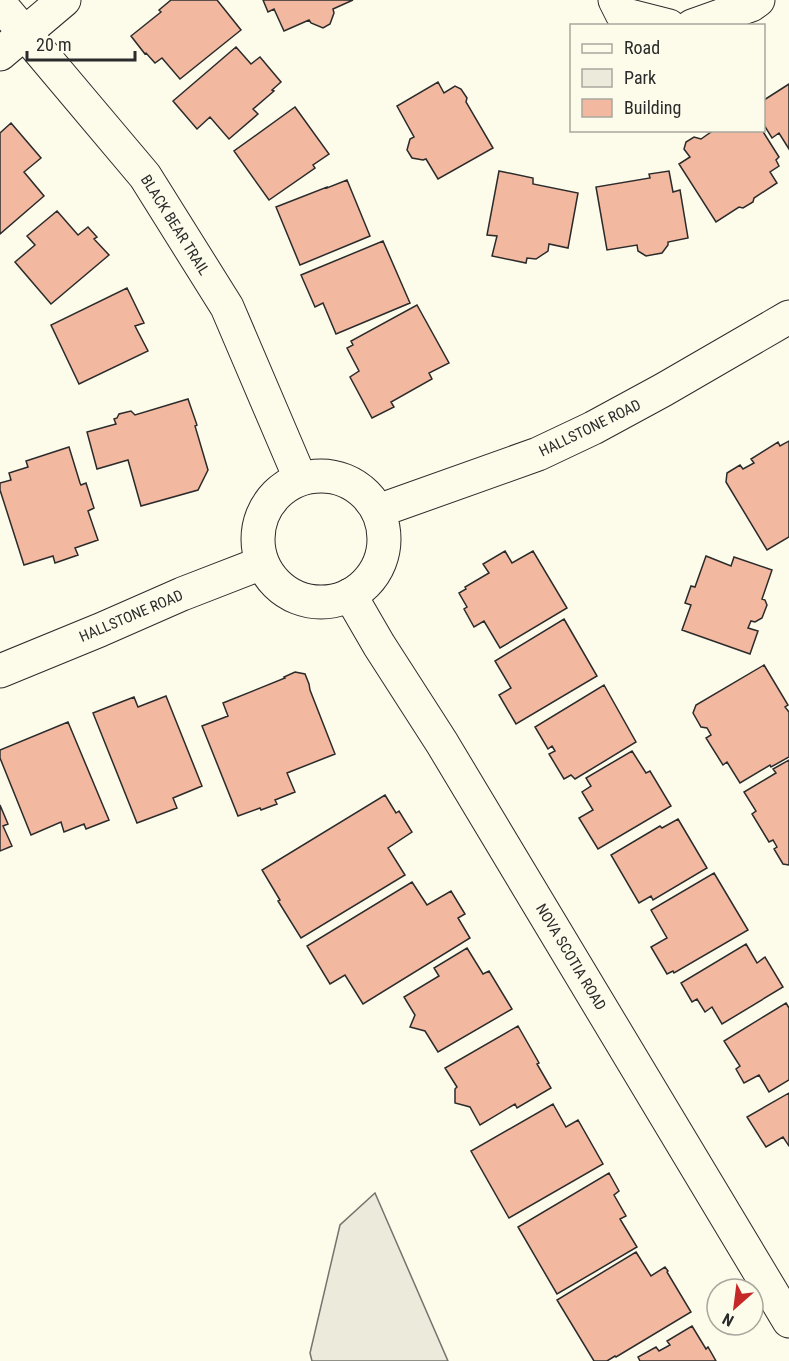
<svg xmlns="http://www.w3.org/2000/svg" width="789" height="1361" font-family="'Roboto Condensed',sans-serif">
  <rect width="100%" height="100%" fill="#fdfbea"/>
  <path fill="#ecebdb" stroke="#74746e" stroke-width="1.5" d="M375,1193L448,1361H312L310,1353L340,1225Z"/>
  <path fill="#f2b8a0" stroke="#2b2b2b" stroke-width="1.5" d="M171,0H217L241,30L180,79L162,58L155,63L146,53L145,54L131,36L161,12L159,10Z
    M263,0H353L333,9L334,13L330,24L323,28L311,23L309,20L284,31L274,9L268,12Z
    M236,47L251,64L260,57L281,82L272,90L274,91L253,109L258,114L229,139L210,117L197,129L173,101Z
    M438,82L444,93L455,86L461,89L467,98L466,102L493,148L438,179L426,159L423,160L412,158L407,150L410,139L414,137L397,106Z
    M789,84V149L779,133L772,138L764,125V100Z
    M295,107L329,154L313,165L315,168L269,200L234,151Z
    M11,123L41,158L24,172L44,196L0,234V133Z
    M714,130H762L779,157L776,160L779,166L770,172L777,183L754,198L753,202L743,208L739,207L716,222L679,164L690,157L684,149L686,142L694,137L701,139Z
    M499,171L533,178V184L578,193L568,248L549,244L548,251L536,259L527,258L526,263L492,256L497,236L487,235Z
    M669,171L673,192L680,190L688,238L668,242V245L662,253L646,256L638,251L637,245L607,250L596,187L650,178L649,174Z
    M347,180L370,236L300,265L276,207L327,187V188Z
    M57,211L78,235L88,227L97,237L94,239L109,255L51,304L15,262L35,245L27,236Z
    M383,241L410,303L336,334L323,303L315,307L301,275Z
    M127,288L144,323L135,326L148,351L79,384L51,325Z
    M417,305L449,363L429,373L432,379L391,402L394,407L372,418L350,377L359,371L347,348L353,345L351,341Z
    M188,399L197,425L195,426L208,470L198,490L141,506L128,460L97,469L87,432L116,424L114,419L117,418L119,414L131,411L135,415Z
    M789,441V537L767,550L726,482L727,473L740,465L743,469L754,463L751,459L778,442L780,446Z
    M69,447L80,483L81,485L86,483L94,508L88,511L98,540L75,548L78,555L55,563L53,556L24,565L0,490V483L11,480L9,473L28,467L26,461Z
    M505,551L512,563L533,551L567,608L500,648L484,621L474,627L464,609L467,607L459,593L466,589L465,587L489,573L483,564Z
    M706,556L731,566L734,557L772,570L762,599L765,600L767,605L762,618L755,622L751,621L748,628L758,631L750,654L682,630L691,605L685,603L691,586L695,587Z
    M564,619L597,676L516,724L499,695L511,688L495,661Z
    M764,665L788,705L785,707L789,712V757L771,767L770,765L740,783L727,762L723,765L706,738L711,735L707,728L701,727L693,713L696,705Z
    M295,672L305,674L309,684L310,690L335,754L287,773L295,792L275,800L277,804L261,810L260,808L238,816L202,726L228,716L223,703L285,678L284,677Z
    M604,685L636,742L575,779L571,775L564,779L549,754L555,751L552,746L548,749L535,727Z
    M166,696L202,786L173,798L177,808L137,823L93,713L134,697L138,707Z
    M68,722L109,820L86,829L84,824L64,832L61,822L31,835L0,758V750Z
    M632,751L646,773L650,771L671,806L598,849L579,818L593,810L582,792L591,786L586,778Z
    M789,760V865L783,864L774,849L777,847L773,840L769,842L752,814L756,811L744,792L776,773L773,769Z
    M385,795L396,813L399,811L412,832L388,848L405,875L301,938L278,901L280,900L262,870Z
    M0,805L8,824L3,826L12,846L0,851Z
    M678,819L707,868L653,900L651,896L639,903L611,855L660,826L662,828Z
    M714,873L748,930L674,973L673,971L667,974L651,947L667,938L651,910Z
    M412,882L427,905L451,891L465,914L458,918L470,938L363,1004L345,975L330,984L307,946Z
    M746,944L757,963L765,957L783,987L722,1024L712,1007L705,1012L697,999L692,1002L681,983Z
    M467,948L483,974L489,971L512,1009L438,1052L425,1031L410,1027L415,1015L404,997L439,976L434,968Z
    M786,1003L789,1008V1080L769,1092L759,1075L744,1083L736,1069L740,1066L724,1041Z
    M518,1026L539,1063L537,1064L551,1088L517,1108L515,1104L480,1125L470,1107L455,1103V1089L457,1087L445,1068Z
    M789,1093V1146L783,1137L766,1147L747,1117Z
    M553,1104L566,1127L578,1120L603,1164L509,1218L471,1151Z
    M609,1173L619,1191L614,1195L626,1216L620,1219L637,1247L557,1294L518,1227Z
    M636,1252L651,1276L665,1267L668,1271L667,1272L691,1312L616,1357L615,1356L607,1361H594L557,1300Z
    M692,1326L706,1349L708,1347L716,1361H640L638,1357L656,1347L659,1351L670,1345L667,1341Z"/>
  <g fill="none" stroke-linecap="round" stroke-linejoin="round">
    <defs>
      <path id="minor" d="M615,0L622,14L669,26
        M0,4L145,176L227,307L300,478
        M692,26L751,5L758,0
        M0,54L64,0
        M350,595L379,645L442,743L789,1321"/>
      <path id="tertiary" d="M258 539a63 63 0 1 1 126 0a63 63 0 1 1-126 0Z
        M378,511L538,454L593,428L663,390L789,317
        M0,671L100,630L182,594L262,563"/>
    </defs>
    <use href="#minor" stroke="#2b2b2b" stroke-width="35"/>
    <use href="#tertiary" stroke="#2b2b2b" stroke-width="35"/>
    <use href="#minor" stroke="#fdfbea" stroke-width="33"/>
    <use href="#tertiary" stroke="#fdfbea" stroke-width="33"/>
  </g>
  <g text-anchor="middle" stroke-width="4.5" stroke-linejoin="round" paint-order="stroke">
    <g font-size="15" fill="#2b2b2b" stroke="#fdfbea">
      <text transform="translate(175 225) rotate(58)" y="5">BLACK BEAR TRAIL</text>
      <text transform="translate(590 428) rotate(-26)" y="5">HALLSTONE ROAD</text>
      <text transform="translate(131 616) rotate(-23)" y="5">HALLSTONE ROAD</text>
      <text transform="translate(571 957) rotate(59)" y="5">NOVA SCOTIA ROAD</text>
    </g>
  </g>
  <rect x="570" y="24" width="195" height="108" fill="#fdfbea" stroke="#a9a89e" stroke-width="1.5"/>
  <rect x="582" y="44" width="30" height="9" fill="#fdfbea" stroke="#a9a89e" stroke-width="1.5"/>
  <text x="624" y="54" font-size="18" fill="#2b2b2b">Road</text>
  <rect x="582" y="69" width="30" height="18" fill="#ecebdb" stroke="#a9a89e" stroke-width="1.5"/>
  <text x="624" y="84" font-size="18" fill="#2b2b2b">Park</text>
  <rect x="582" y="99" width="30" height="18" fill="#f2b8a0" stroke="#a9a89e" stroke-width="1.5"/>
  <text x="624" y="114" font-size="18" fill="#2b2b2b">Building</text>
  <g transform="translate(735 1307) rotate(208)"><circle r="28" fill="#fdfbea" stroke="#a9a89e" stroke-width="1.5"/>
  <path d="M0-4.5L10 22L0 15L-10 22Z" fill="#c62828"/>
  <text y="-9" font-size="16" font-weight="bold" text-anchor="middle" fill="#2b2b2b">N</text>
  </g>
  <path d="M27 51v9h108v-9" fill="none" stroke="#2b2b2b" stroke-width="3"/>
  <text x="36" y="51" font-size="18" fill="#2b2b2b" stroke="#fdfbea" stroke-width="4.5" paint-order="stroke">20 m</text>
</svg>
